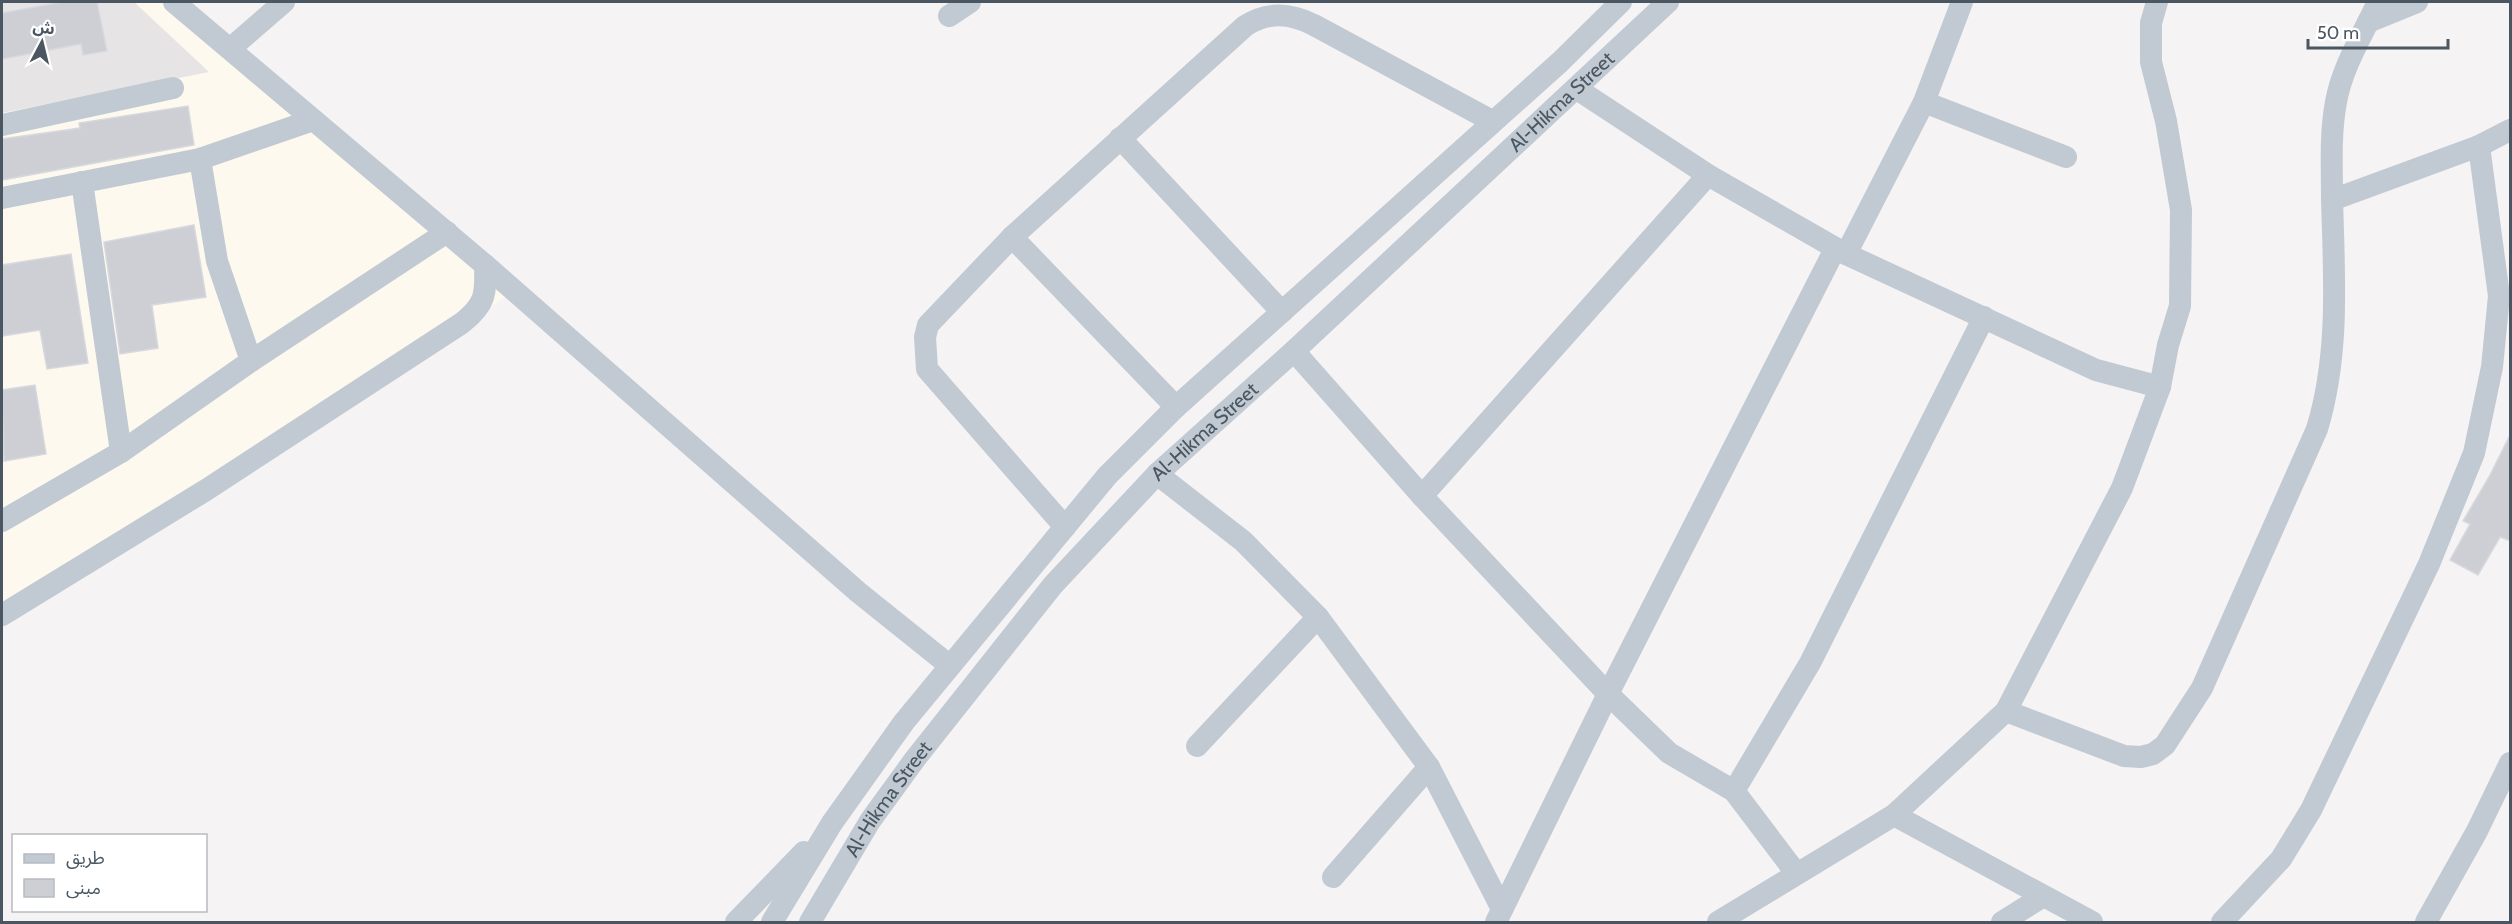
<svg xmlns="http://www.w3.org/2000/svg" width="2512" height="924" font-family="Cabin,'Noto Sans Arabic',sans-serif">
  <rect width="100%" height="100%" fill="#f5f3f3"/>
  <path fill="#fdf9ef" d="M2,2H163L514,292L2,607Z"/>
  <path fill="#e6e4e5" d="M2,2H134L209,72L2,113Z"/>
  <path fill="#cdcfd5" stroke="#d7d9de" stroke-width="1.5" d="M62,2H97L107,51L83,55L81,44L2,59V13Z
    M188,106L194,145L2,180V139L80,128L79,123Z
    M194,225L206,297L152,305L158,348L120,354L104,242Z
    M71,254L88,363L47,369L40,330L2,336V265Z
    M35,385L46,454L4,461L2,390Z
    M2511,433V541L2500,537L2478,575L2450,560L2470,524L2463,521L2489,477Z"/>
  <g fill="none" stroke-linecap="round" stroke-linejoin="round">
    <g stroke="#c1cad2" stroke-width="22">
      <path d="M174,2L485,265L858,592L949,665"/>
      <path d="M949,16L970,2"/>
      <path d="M2368,22L2417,2"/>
      <path d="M231,48L284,2"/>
      <path d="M1577,89L1708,175L1846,254L2096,370L2160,387"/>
      <path d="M1924,102L2066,157"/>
      <path d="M2,125L173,88"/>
      <path d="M1120,138L1282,312"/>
      <path d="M200,159L217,261L251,361"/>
      <path d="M82,182L121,452"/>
      <path d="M2,198L200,159L313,120"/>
      <path d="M2332,200L2479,146L2510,130"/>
      <path d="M1012,237L1176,407"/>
      <path d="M1846,254L1924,102L1962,2"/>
      <path d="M1294,351L1422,496L1608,694L1669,753L1734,791L1796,873"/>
      <path d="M1157,474L1243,541L1318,617L1429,767L1502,909"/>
      <path d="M1422,496L1708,175"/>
      <path d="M2,521L121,452L251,361L447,232"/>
      <path d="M1065,527L927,369L925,337L928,325L1012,237L1245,26C1268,11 1290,13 1314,25L1492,121"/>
      <path d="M2,615L206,490L462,323C486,304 486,294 485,265"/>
      <path d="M2006,711L2124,756L2141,757L2153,754L2165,745L2202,688L2317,429C2340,353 2334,276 2332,198C2332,166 2330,134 2336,102C2342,67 2363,34 2378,2"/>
      <path d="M1197,746L1318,617"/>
      <path d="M1734,791L1810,663L1984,317"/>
      <path d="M1894,815L2092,922"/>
      <path d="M1333,877L1429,767"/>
      <path d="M736,922L804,852"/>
      <path d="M772,922L832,823L904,722L1107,476L1176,407L1560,62L1621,2"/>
      <path id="s1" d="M810,922L870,821L915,759L1053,585L1157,474L1294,351L1668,2"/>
      <path d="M1496,922L1608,694L1835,249"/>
      <path d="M1718,922L1894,815L2006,711L2122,488L2160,387L2168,345L2180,306L2181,210L2166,121L2151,62V23L2157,2"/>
      <path d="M2002,922L2042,897"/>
      <path d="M2222,922L2281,859L2311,810L2429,564L2474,453L2492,367L2499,296L2479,146"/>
      <path d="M2426,922L2477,831L2510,763"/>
    </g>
  </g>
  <g text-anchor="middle" stroke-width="4.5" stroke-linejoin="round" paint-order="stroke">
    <g font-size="20" fill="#4a5661" stroke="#fff">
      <text dy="7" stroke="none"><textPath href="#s1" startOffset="1118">Al-Hikma Street</textPath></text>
      <text dy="7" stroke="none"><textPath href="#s1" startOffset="632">Al-Hikma Street</textPath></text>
      <text dy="7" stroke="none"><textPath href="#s1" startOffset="146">Al-Hikma Street</textPath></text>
    </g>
  </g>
  <rect width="2512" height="924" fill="none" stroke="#4a5661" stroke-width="6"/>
  <rect x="12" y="834" width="195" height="78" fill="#ffffff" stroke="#b7bbc0" stroke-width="1.5"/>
  <rect x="24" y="854" width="30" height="9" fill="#c1cad2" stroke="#b7bbc0" stroke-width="1.5"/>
  <text x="66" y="864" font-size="18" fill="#4a5661">طريق</text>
  <rect x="24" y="879" width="30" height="18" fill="#cdcfd5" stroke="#b7bbc0" stroke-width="1.5"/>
  <text x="66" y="894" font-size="18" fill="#4a5661">مبنى</text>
  <g transform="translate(42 42) rotate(7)" stroke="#ffffff" stroke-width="4.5" paint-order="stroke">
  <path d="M0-4.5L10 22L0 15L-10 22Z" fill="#4a5661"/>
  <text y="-9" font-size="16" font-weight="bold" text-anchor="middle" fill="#4a5661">ش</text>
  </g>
  <path d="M2308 39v9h140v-9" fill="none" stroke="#4a5661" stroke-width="3"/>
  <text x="2317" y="39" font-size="18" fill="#4a5661" stroke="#ffffff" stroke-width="4.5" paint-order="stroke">50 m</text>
</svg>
